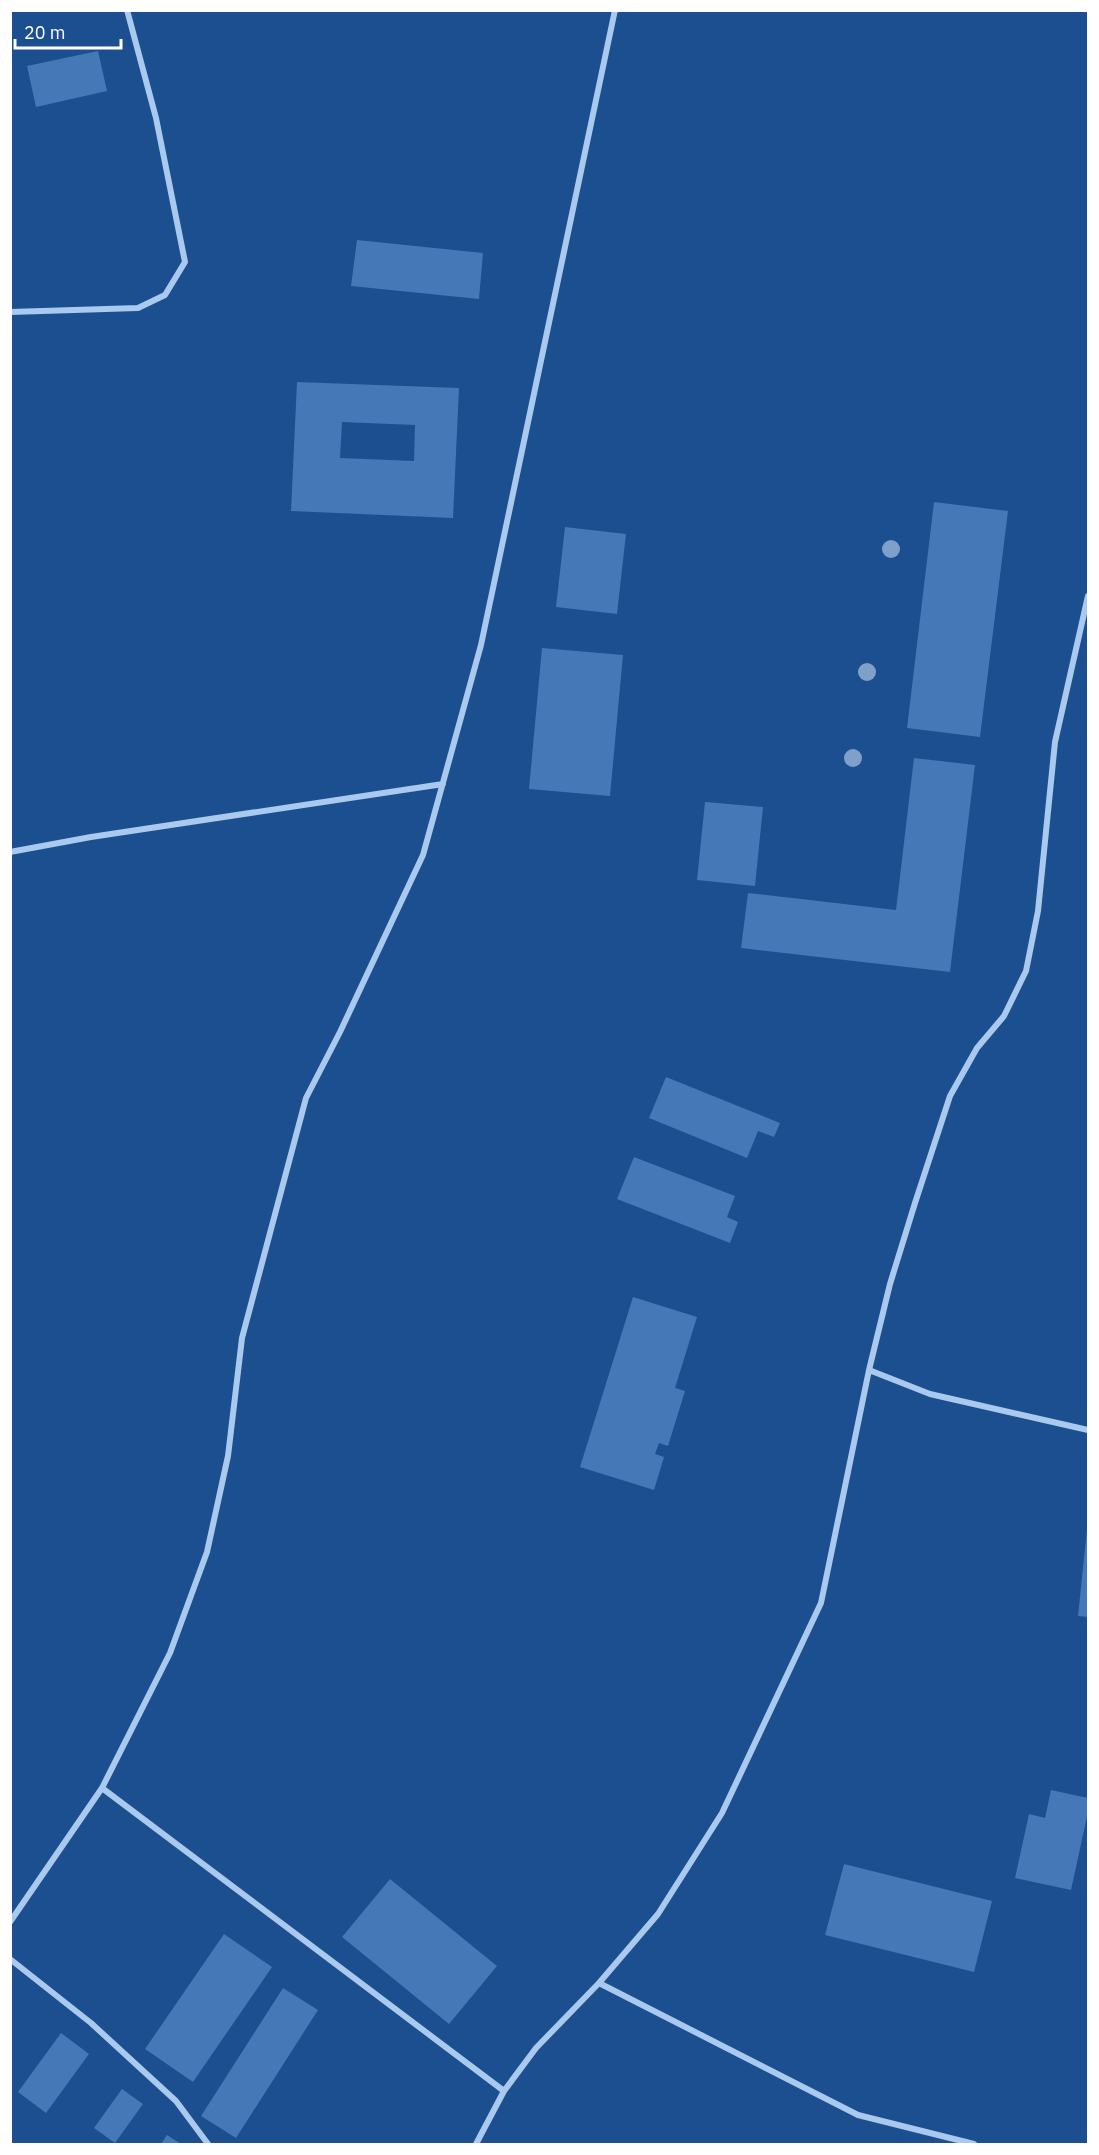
<svg xmlns="http://www.w3.org/2000/svg" width="1099" height="2155" font-family="'IBM Plex Sans',sans-serif">
  <rect width="100%" height="100%" fill="#1b4f8f"/>
  <path fill="#4478b7" fill-rule="evenodd" d="M98,51L107,91L36,107L27,66Z
    M357,240L483,253L479,299L351,286Z
    M297,382L459,388L453,518L291,511ZM342,422L415,425L414,461L340,458Z
    M934,502L1008,511L980,737L907,728Z
    M565,527L626,534L617,614L556,607Z
    M542,648L623,655L610,796L529,789Z
    M914,758L975,765L950,972L741,948L748,893L896,910Z
    M705,802L763,807L755,886L697,880Z
    M666,1077L780,1123L774,1137L758,1131L747,1158L649,1118Z
    M634,1157L735,1196L727,1217L738,1222L730,1243L617,1199Z
    M633,1297L697,1317L675,1388L685,1391L668,1446L659,1443L655,1454L664,1457L654,1490L580,1467Z
    M1087,1529H1088V1617L1078,1616Z
    M1051,1790L1088,1798V1812L1071,1890L1015,1878L1029,1814L1045,1818Z
    M844,1864L992,1901L974,1972L825,1935Z
    M390,1879L497,1966L449,2024L342,1937Z
    M224,1934L272,1967L193,2082L145,2049Z
    M283,1988L318,2010L236,2138L201,2116Z
    M61,2033L89,2054L46,2113L18,2092Z
    M122,2089L143,2104L115,2143L94,2128Z
    M167,2135L181,2144H161Z"/>
  <g fill="none" stroke-linecap="round" stroke-linejoin="round">
    <path stroke="#a9c9ee" stroke-width="6" d="M10,312L138,308L165,295L185,262L156,118L127,10
      M1088,596L1055,742L1038,911L1026,971L1004,1016L977,1048L950,1096L915,1203L890,1284L869,1370L930,1394L1088,1430
      M10,852L91,837L443,784
      M102,1788L504,2091
      M10,1922L102,1788L170,1653L207,1552L228,1456L242,1338L306,1098L340,1032L423,855L481,645L615,10
      M10,1959L91,2023L176,2101L208,2144
      M599,1983L858,2115L974,2144
      M476,2144L504,2091L536,2048L599,1983L658,1914L722,1813L821,1603L869,1370"/>
  </g>
  <g fill="#7ea0ca">
    <circle cx="891" cy="549" r="9"/>
    <circle cx="867" cy="672" r="9"/>
    <circle cx="853" cy="758" r="9"/>
  </g>
  <rect width="1099" height="2155" fill="none" stroke="#ffffff" stroke-width="24"/>
  <path d="M15 39v9h106v-9" fill="none" stroke="#ffffff" stroke-width="3"/>
  <text x="24" y="39" font-size="18" fill="#ffffff" stroke="#1b4f8f" stroke-width="4.5" paint-order="stroke">20 m</text>
</svg>
